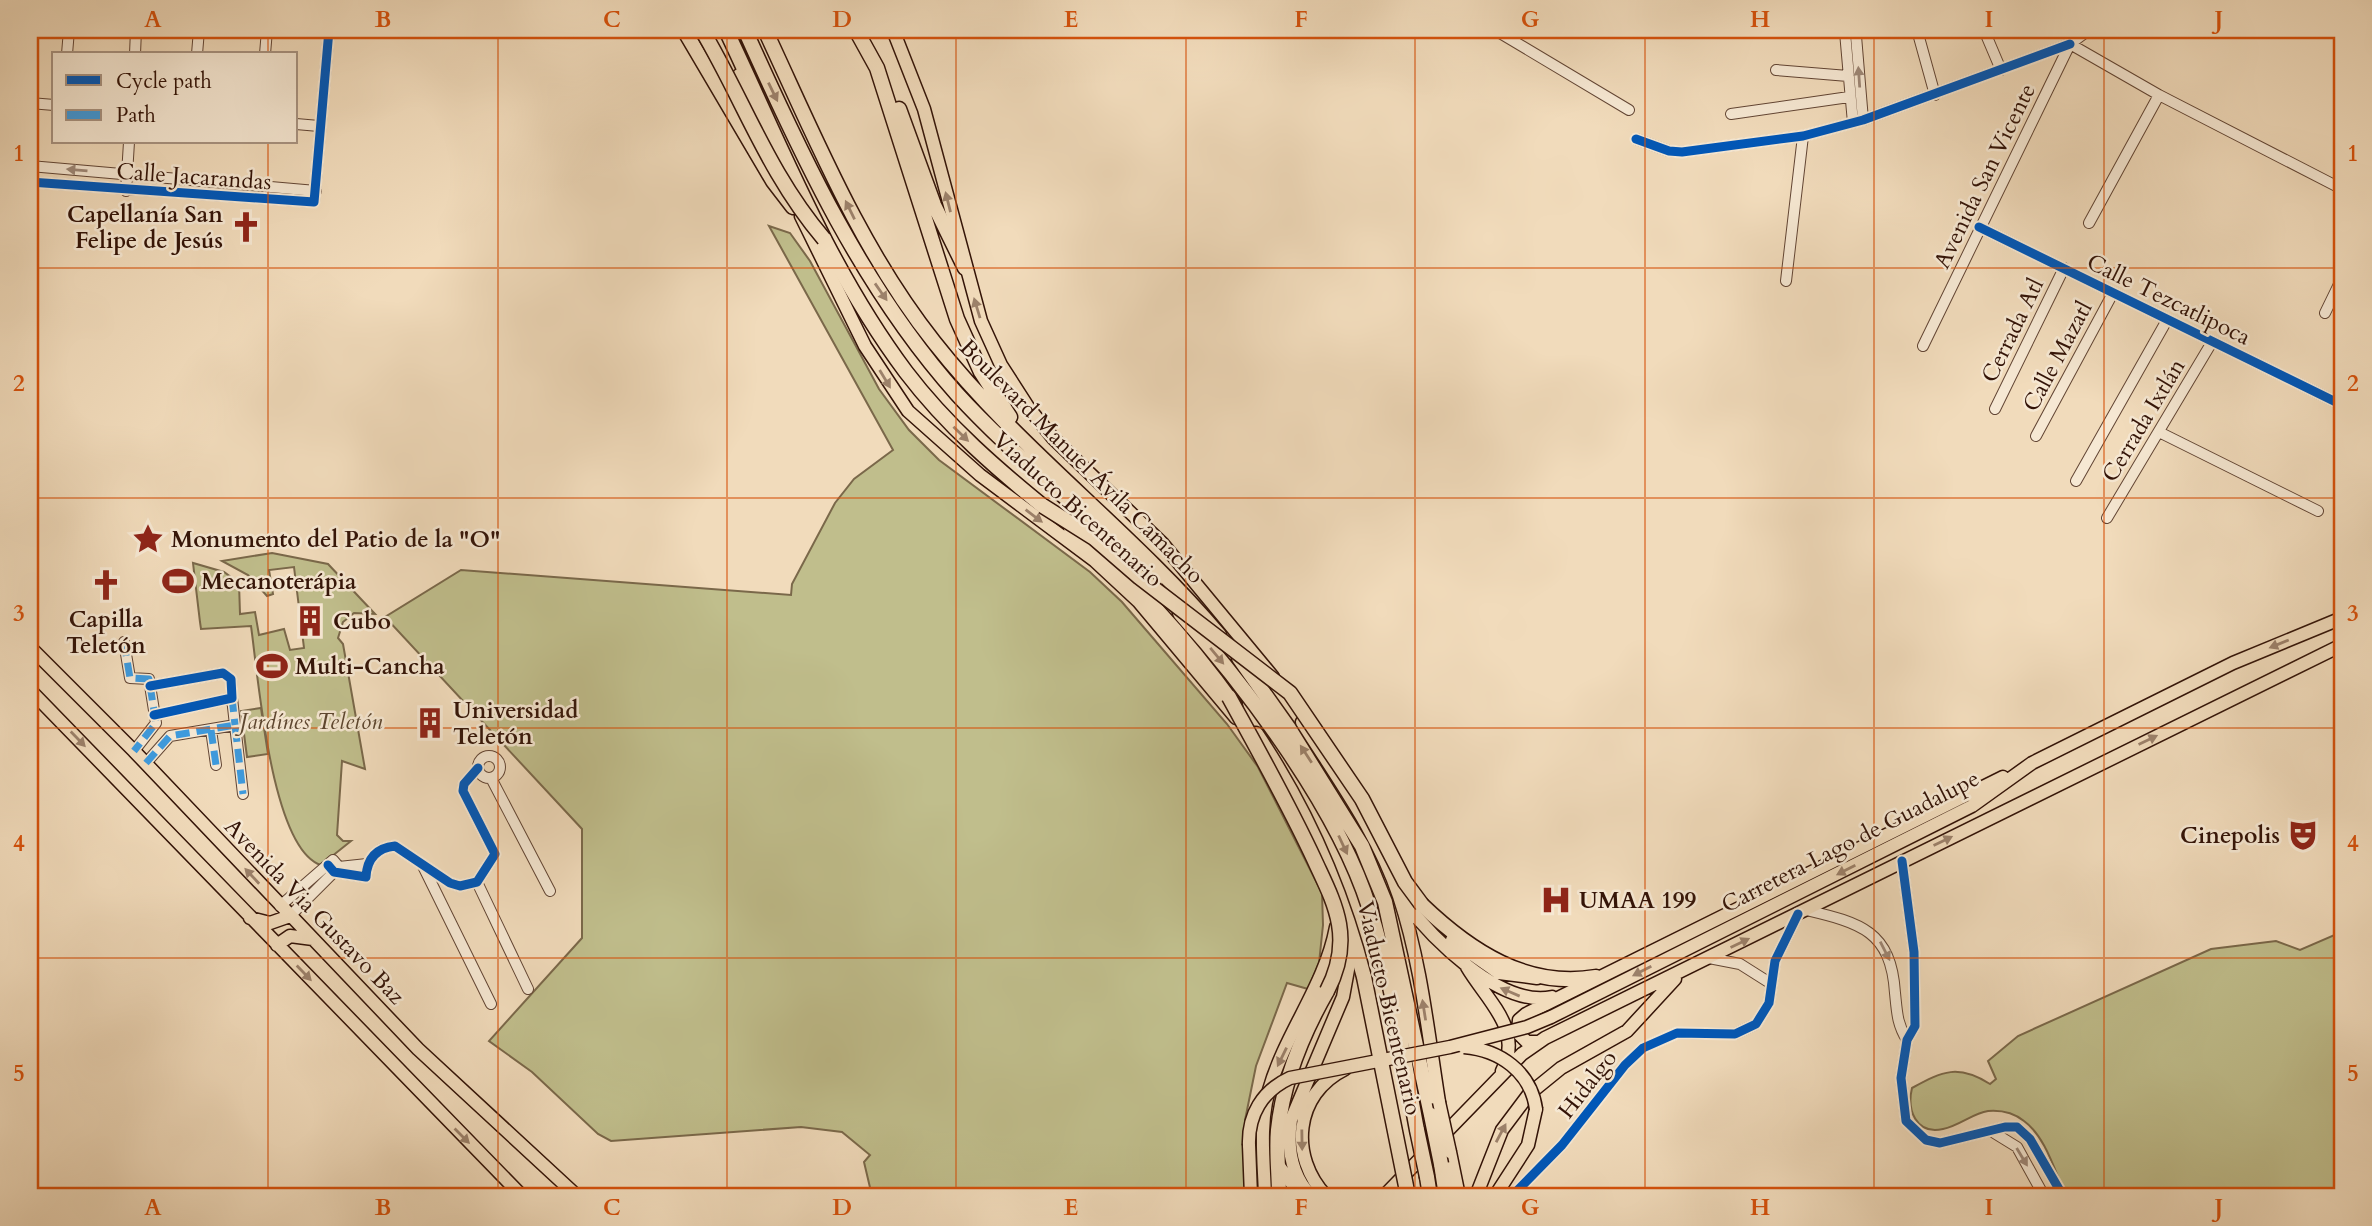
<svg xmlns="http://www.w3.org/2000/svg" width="2372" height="1226" font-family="Cardo,serif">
  <rect width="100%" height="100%" fill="#f1dbbb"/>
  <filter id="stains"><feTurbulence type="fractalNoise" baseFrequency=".00286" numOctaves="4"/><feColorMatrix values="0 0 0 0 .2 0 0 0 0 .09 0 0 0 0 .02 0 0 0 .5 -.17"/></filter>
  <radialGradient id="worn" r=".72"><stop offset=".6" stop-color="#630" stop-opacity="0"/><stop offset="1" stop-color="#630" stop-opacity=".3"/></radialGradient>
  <path fill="#c0be8c" stroke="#7a684a" stroke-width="2" d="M769,226L790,233L810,261L879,389L909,430L939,460L1090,572L1122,602L1227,724L1258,767L1322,893L1323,925L1319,963L1308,989L1287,983L1256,1066L1245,1120L1246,1196H872L864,1162L870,1155L842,1132L801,1127L611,1141L598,1134L532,1072L489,1041L582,938V829L385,617L461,570L791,595L792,584L835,503L854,479L893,450Z
    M272,553L328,564L375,614L354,613L343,622L338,638L343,644L365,769L342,761L337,835L343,841H351L321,865C271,849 258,675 251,626L201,629L200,622L193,563L224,572L239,583L240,614L255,612L259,635L284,629L290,650L304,648L294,567L269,570L273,594L267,596L248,575L222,561Z
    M261,708L268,754L247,757L241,711Z
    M2339,933L2342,934V1196H2066C2055,1172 2046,1137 2024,1121C2014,1113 2001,1110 1988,1111C1973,1113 1959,1126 1943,1129C1915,1135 1907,1109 1912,1088C1943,1071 1958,1064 1990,1084L1996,1079L1988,1061L2018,1036L2211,949L2276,941L2300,950Z"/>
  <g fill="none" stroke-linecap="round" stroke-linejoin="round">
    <defs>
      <path id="minor" d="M1495,30L1629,110
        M1819,30L1854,32L1856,36L1863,120
        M1917,30L1935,95
        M1984,30L2001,70
        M1845,32L1853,123
        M2070,44L2159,95L2342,189
        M67,54L69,30
        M135,54L136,30
        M197,54L199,30
        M265,54L267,30
        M1776,70L1848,76
        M30,103L54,105
        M1731,114L1849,97
        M296,124L319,126
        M1636,139L1669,151L1682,152L1803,136L1863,120L2070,44
        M30,166L316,191
        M30,182L314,202L329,30
        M126,191L129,142
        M2089,223L2159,95
        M1979,227L2342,405
        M1786,281L1803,136
        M2325,313L2342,278
        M1923,346L2070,44L2089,30
        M1995,409L2064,268
        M2159,432L2318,511
        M2036,436L2113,293
        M2076,481L2167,320
        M2107,518L2212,342
        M124,642L130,678L149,679L156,723L134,751
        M150,686L223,673L231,679L232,698L154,715
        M232,698L235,725
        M211,730L216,765
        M478 767a11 11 0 1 1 22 0a11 11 0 1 1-22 0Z
        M146,763L170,736L235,725L243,794
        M491,778L550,891
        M1902,861L1914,952L1915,1026L1907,1040L1901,1078L1906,1121L1926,1140L1940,1143L2005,1127H2017L2030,1139L2063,1196
        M422,864L491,1004
        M328,865L334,872L366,877C367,859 376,848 395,846L450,883L460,886L477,882L495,854L463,791L464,784L478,768
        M477,882L528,989
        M280,906L333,860L339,867L367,864
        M1806,910C1861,923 1891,931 1895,993C1897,1012 1897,1024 1907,1040
        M290,916L337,869
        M1709,958L1740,964L1770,983
        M1991,1131L2017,1147L2044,1196
        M1512,1196L1562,1145L1625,1065L1643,1048L1677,1033L1735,1034L1756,1024L1769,1003L1775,961L1798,914"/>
      <path id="major" d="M893,30L924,109L981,321L1001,365L1028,407L1053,438L1163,544L1273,677
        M739,75L776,157
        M801,216L865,346L908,411L980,475L1095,561L1138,601L1236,718
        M30,647L134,751L418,1049L577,1196
        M30,690L522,1196
        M1302,722C1337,778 1378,833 1399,896C1421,962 1428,1033 1439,1102
        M1401,898C1431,937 1499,1008 1552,997
        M250,918L270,923L290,916
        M1452,940L1499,973L1537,978
        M277,945L290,936L313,939
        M1467,967C1487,1001 1524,1029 1502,1071
        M1551,1017L1972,806L2032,763L2233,663L2342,618
        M1539,1042H1527L1518,1033L1519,1020L1526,1014L2003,777
        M1249,1145L1251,1196
        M1450,1152L1459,1196
        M1279,1166L1301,1196
        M1265,1196C1264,1161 1259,1124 1269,1090C1285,1033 1325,986 1336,927
        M1311,1196C1291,1175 1287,1148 1291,1120L1343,997L1352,948
        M1326,1196C1289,1157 1294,1094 1345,1069
        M1384,1196L1522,1054L1545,1038L2342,645
        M1476,1196L1502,1130L1529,1094L1561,1068L1627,1031L1675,979
        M1495,1196L1528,1145L1536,1109"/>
      <path id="highway" d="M684,30L773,181L793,207
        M726,30C781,146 828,268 906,372C947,426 998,470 1050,512
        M745,30C802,157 863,289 957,394C1019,462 1094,517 1155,585
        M765,30C815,137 860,249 934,342C1018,449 1131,531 1219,635
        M856,30L877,68L957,319L981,372L1010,417
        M899,109L934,205L965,268
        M1071,529C1134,580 1188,641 1235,706
        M1180,613C1249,690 1338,809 1369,907C1392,979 1403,1056 1417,1130
        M1239,658L1288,727L1362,846L1385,902L1431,1115
        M1256,734C1307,810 1341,888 1364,977
        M1422,905C1470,951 1527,989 1596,977
        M1441,1164L1446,1196
        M1427,1177L1430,1196
        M1279,1196C1279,1174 1276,1152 1278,1130C1283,1082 1303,1033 1327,991"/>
    </defs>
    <use href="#minor" stroke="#624534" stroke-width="12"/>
    <use href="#major" stroke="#331307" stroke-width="15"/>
    <use href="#highway" stroke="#331307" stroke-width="17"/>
    <use href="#minor" stroke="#f6e8d3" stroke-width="10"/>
    <use href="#major" stroke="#f1dbbb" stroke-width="12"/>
    <use href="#highway" stroke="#f1dbbb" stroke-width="14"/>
    <defs>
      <path id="major-bridge" d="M1464,1047C1500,1050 1531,1072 1536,1109
        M1439,1102L1450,1152
        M1249,1145C1248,1115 1262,1091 1290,1078L1450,1047L1527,1027L1551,1017"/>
      <path id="highway-bridge" d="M702,30C745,103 768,173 824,239
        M1043,506L1094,538L1139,577L1290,693L1362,799L1405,882L1422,905
        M1229,697C1258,750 1288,803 1314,859C1323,879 1335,901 1339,924C1343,947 1338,970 1327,991
        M1364,977L1408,1196
        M1431,1115L1441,1164
        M1417,1130L1427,1177"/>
    </defs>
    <use href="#major-bridge" stroke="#331307" stroke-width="15" stroke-linecap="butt"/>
    <use href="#highway-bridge" stroke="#331307" stroke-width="17" stroke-linecap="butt"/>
    <use href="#major-bridge" stroke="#f1dbbb" stroke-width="12"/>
    <use href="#highway-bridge" stroke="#f1dbbb" stroke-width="14"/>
    <path stroke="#3e9add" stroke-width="7" stroke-dasharray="14 7" stroke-linecap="butt" d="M124,642L130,678L149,679L156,723L134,751
      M232,698L235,725
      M211,730L216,765
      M146,763L170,736L235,725L243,794"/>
    <defs>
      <path id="cycleway" d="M1636,139L1669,151L1682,152L1803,136L1863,120L2070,44
        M30,182L314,202L329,30
        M1979,227L2342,405
        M150,686L223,673L231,679L232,698L154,715
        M1902,861L1914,952L1915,1026L1907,1040L1901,1078L1906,1121L1926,1140L1940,1143L2005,1127H2017L2030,1139L2063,1196
        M328,865L334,872L366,877C367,859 376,848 395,846L450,883L460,886L477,882L495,854L463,791L464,784L478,768
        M1512,1196L1562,1145L1625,1065L1643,1048L1677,1033L1735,1034L1756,1024L1769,1003L1775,961L1798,914"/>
    </defs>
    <use href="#cycleway" stroke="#f6e8d3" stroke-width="13"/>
    <use href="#cycleway" stroke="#0057b8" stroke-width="9"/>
  </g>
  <defs><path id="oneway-solid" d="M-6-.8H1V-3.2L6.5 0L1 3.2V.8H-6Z" transform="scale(1.75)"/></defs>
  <g fill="#9e8877">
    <use href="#oneway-solid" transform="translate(1859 77) rotate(-94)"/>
    <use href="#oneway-solid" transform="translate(77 170) rotate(-175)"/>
    <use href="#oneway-solid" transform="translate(1885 951) rotate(63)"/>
    <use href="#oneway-solid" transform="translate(2022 1157) rotate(59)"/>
  </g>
  <g fill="#9c816a">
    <use href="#oneway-solid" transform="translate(773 92) rotate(64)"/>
    <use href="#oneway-solid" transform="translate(948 202) rotate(-104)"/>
    <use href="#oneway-solid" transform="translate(850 210) rotate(-116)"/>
    <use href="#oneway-solid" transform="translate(881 292) rotate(55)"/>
    <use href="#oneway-solid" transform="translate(977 308) rotate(-107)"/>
    <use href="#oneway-solid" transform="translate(885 379) rotate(59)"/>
    <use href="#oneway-solid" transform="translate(961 434) rotate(44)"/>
    <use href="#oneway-solid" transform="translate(1034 516) rotate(37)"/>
    <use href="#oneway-solid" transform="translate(2279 644) rotate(158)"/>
    <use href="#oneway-solid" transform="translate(1217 656) rotate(50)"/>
    <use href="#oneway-solid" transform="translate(78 739) rotate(46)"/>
    <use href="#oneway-solid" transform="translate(2148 740) rotate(-26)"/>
    <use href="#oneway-solid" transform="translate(1306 754) rotate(-123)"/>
    <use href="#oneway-solid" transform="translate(1943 841) rotate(-26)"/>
    <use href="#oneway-solid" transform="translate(1343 845) rotate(65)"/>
    <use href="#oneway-solid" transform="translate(1846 870) rotate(153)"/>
    <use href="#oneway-solid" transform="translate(252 876) rotate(-133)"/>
    <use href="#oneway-solid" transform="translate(1740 943) rotate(-26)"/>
    <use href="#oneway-solid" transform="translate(1642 971) rotate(153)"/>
    <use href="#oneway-solid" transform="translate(304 973) rotate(46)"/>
    <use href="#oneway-solid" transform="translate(1510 992) rotate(-157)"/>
    <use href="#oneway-solid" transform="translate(1424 1010) rotate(-99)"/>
    <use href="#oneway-solid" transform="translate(1282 1057) rotate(116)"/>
    <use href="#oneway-solid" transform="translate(1501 1133) rotate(-62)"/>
    <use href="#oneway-solid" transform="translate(462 1136) rotate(45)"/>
    <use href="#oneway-solid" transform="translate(1302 1140) rotate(89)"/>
  </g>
  <path fill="none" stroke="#d6520c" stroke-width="2" stroke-opacity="0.55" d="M268,30V54M498,30V1196M727,30V1196M956,30V1196M1186,30V1196M1415,30V1196M1645,30V1196M1874,30V1196M2104,30V1196M268,142V1196M30,268H2342M30,498H2342M30,728H2342M30,958H2342"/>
  <defs>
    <symbol id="church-bare" viewBox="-9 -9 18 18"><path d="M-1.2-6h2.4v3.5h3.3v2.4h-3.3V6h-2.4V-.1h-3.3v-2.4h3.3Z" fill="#8f2418" stroke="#f6e8d3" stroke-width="2.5" paint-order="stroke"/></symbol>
    <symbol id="sight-bare" viewBox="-9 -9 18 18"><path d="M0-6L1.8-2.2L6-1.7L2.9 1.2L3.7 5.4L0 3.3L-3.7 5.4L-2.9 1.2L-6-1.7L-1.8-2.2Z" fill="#8f2418" stroke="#f6e8d3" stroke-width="2.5" paint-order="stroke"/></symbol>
    <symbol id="stadium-bare" viewBox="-9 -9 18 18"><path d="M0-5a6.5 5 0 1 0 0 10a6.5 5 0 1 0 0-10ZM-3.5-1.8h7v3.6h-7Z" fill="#8f2418" stroke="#f6e8d3" stroke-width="2.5" paint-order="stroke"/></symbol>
    <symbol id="building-bare" viewBox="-9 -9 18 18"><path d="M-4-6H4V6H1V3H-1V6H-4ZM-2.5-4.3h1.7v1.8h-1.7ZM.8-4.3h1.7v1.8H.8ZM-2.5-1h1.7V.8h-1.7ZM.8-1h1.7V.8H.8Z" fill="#8f2418" stroke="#f6e8d3" stroke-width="2.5" paint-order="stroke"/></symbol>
    <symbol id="theatre-bare" viewBox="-9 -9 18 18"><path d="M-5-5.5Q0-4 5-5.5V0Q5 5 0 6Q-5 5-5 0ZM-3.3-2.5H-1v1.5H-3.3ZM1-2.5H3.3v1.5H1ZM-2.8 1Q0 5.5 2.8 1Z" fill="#8f2418" stroke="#f6e8d3" stroke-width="2.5" paint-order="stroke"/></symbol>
    <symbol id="hospital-bare" viewBox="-9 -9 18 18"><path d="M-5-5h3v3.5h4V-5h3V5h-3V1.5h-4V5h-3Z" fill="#8f2418" stroke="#f6e8d3" stroke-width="2.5" paint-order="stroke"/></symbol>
  </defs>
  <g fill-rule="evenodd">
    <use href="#church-bare" x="224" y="205" width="44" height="44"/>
    <use href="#sight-bare" x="126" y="517" width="44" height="44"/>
    <use href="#stadium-bare" x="156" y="559" width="44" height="44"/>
    <use href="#church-bare" x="84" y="563" width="44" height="44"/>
    <use href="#building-bare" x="288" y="599" width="44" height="44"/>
    <use href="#stadium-bare" x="250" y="644" width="44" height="44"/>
    <use href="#building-bare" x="408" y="701" width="44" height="44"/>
    <use href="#theatre-bare" x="2281" y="813" width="44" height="44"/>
    <use href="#hospital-bare" x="1534" y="878" width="44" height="44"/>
  </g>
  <g text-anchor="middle" stroke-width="5" stroke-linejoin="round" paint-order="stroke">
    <g font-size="23" fill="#331307" stroke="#f6e8d3">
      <text transform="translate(194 176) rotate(4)" y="8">Calle Jacarandas</text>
      <text transform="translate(1984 176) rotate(-64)" y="8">Avenida San Vicente</text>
      <text transform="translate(2169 299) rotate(26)" y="8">Calle Tezcatlipoca</text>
      <text transform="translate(2012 330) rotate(-64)" y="8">Cerrada Atl</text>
      <text transform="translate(2057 356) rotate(-62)" y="8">Calle Mazatl</text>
      <text transform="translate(2143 420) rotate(-59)" y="8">Cerrada Ixtlán</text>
      <text transform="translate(1082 461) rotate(45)" y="8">Boulevard Manuel Ávila Camacho</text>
      <text transform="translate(1078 509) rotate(42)" y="8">Viaducto Bicentenario</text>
      <text transform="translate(1850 841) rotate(-27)" y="8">Carretera Lago de Guadalupe</text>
      <text transform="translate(315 911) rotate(46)" y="8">Avenida Via Gustavo Baz</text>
      <text transform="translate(1390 1008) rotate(77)" y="8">Viaducto Bicentenario</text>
      <text transform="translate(1587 1084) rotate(-52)" y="8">Hidalgo</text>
    </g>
    <g font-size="23" font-weight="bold" fill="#331307" stroke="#f6e8d3" text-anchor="start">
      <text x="223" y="222" text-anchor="end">Capellanía San<tspan x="223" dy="26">Felipe de Jesús</tspan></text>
      <text x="171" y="547">Monumento del Patio de la "O"</text>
      <text x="201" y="589">Mecanoterápia</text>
      <text x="106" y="627" text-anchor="middle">Capilla<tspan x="106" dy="26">Teletón</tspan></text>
      <text x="333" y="629">Cubo</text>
      <text x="295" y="674">Multi-Cancha</text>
      <text x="453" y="718">Universidad<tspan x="453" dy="26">Teletón</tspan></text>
      <text x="2280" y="843" text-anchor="end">Cinepolis</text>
      <text x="1579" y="908">UMAA 199</text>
    </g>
    <g font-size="23" font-style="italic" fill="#5d462f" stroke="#f6e8d3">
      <text x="311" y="729">Jardínes Teletón</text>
    </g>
  </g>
  <rect width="2372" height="1226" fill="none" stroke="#f1dbbb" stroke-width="77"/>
  <rect x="52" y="52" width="245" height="91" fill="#f6e8d3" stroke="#a89381" stroke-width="2"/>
  <rect x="66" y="75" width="35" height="10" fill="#0057b8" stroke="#a89381" stroke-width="2"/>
  <text x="116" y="88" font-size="21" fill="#331307">Cycle path</text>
  <rect x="66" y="110" width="35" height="10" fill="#3e9add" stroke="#a89381" stroke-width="2"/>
  <text x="116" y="122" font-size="21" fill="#331307">Path</text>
  <rect x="38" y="38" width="2296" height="1150" fill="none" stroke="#d6520c" stroke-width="2.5"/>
  <g font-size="23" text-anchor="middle" font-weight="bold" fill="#d6520c">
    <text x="153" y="27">A</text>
    <text x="383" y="27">B</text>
    <text x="612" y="27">C</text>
    <text x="842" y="27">D</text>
    <text x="1071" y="27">E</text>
    <text x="1301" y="27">F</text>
    <text x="1530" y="27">G</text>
    <text x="1760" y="27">H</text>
    <text x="1989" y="27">I</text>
    <text x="2219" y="27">J</text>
    <text x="19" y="161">1</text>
    <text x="2353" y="161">1</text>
    <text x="19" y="391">2</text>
    <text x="2353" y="391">2</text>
    <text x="19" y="621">3</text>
    <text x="2353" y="621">3</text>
    <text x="19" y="851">4</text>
    <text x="2353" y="851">4</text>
    <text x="19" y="1081">5</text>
    <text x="2353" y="1081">5</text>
    <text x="153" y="1215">A</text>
    <text x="383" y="1215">B</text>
    <text x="612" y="1215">C</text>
    <text x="842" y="1215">D</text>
    <text x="1071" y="1215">E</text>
    <text x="1301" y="1215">F</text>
    <text x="1530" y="1215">G</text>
    <text x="1760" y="1215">H</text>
    <text x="1989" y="1215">I</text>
    <text x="2219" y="1215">J</text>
  </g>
  <rect width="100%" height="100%" filter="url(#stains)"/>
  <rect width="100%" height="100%" fill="url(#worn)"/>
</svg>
